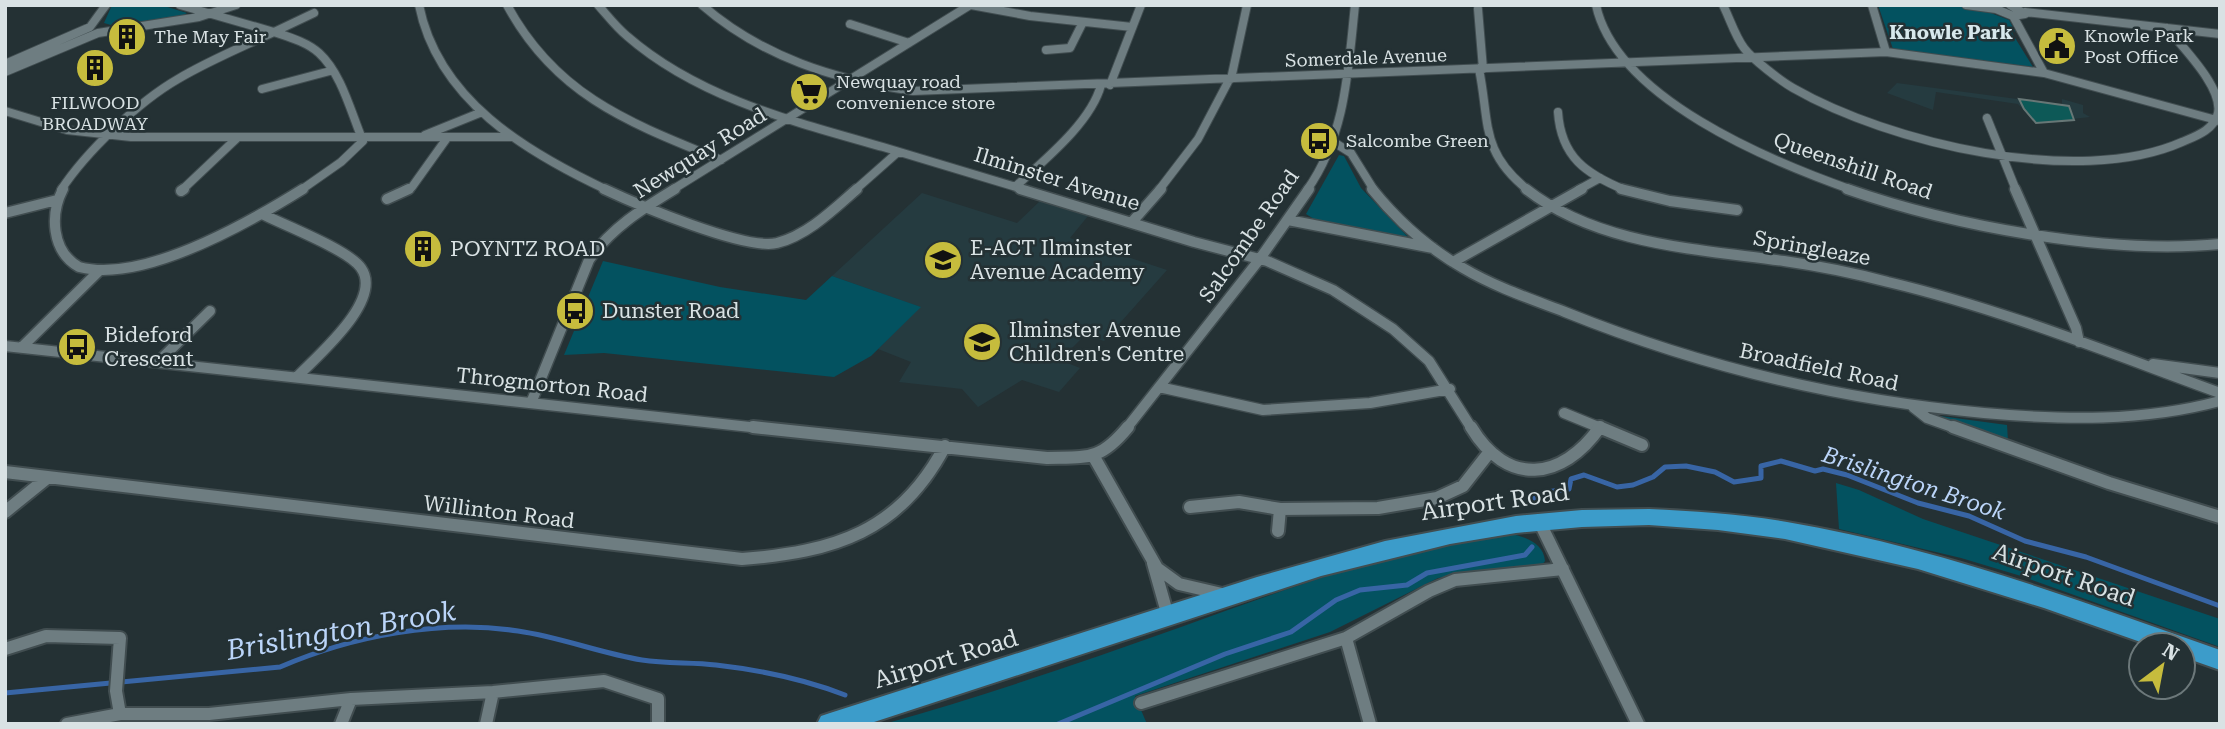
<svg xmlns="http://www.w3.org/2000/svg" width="2225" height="729" font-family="'Roboto Serif',serif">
  <rect width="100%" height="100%" fill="#243134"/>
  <path fill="#253b40" d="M1897,83L2054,104H2062V99L2083,105V113L2090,117L2036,123L2018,104L1936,92L1933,110L1887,93Z
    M922,193L1017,223L1040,201L1088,216L1070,238L1167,270L1104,341L1085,335L1060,360L1080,368L1059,392L1022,380L978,407L962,389L899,382L911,362L878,349L920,307L832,276Z"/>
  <path fill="#035260" d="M112,5H161L187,13L180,17L111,25L104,23Z
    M1878,5H1949L1983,10L2009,20L2015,31L2012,33L2033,67L1893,49Z
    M1339,155L1344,156L1361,188L1408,237L1407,239L1314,219L1306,214Z
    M603,261L720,287L806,300L832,276L921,307L871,356L834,377L604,353L564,355Z
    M1940,416L2007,425L2008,441L1943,418Z
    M1836,483L1859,490L1923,519L2220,619V647L2021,576L1961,558L1839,529Z
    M1511,534C1527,537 1544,544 1545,561L1542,565L1438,578L1330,632L1135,696L1147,724H884C984,696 1083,662 1181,627C1289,588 1396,548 1511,534Z"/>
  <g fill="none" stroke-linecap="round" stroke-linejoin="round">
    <path stroke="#3865a5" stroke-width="5" d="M1534,498L1546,492L1569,489L1571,479L1584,475L1617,487L1633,485L1653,477L1665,467L1686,466L1715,472L1734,482L1761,478V466L1781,461L1815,471L1823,469L1847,475L1918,503L1969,516L2025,541L2086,557L2220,606
      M5,693L280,667C352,636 440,619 518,631C560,637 600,653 642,660C667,664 692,662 716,665C760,670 804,679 845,695
      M1058,724L1225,654L1291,632L1336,600L1360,590L1407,585L1427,573L1525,555L1532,547"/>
  </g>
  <path fill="#0d5957" stroke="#677776" stroke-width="2" d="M2019,99L2069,106L2074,120L2036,123L2024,109Z"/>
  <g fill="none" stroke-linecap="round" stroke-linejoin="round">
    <defs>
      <path id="minor-far2" d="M180,5L274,32
        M419,5C438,100 526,152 607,190
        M507,5C556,96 630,123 721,160
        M598,5C607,15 616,27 627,36C698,98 795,122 883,147C931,161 978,176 1026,190
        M702,5C762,57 835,80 913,91L1886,52
        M971,5L1030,16L1132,27
        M1596,5C1616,98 1770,161 1852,190
        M1723,5C1730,19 1735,36 1744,48C1752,59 1781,81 1793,88C1889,143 2078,188 2182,142C2196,136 2214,130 2218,113C2223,87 2182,47 2167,28
        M1872,5L1886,52L2044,73L2013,16
        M1966,5L1996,9
        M1999,5L1996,9L2013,16L2025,14L2010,5
        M1478,9L1483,69
        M2025,12L2220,34
        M850,24L909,43
        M274,32C289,37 307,42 319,53C342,74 351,113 363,141L341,162L301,190
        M274,32L314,13
        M1046,50L1070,48L1083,22
        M5,64L90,27L106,5
        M1479,69C1490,123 1480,152 1528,190
        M5,72L98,33L199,17L236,5
        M2044,73L2220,121
        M1231,79L1247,5
        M1110,85L1141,5
        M262,89L330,71
        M5,111L67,130L131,137H512
        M1558,112C1561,157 1586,174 1625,190
        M1987,118L2016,190
        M425,135L482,112
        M1332,141L1351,153L1374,190
        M1015,187C1043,161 1091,123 1101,85
        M61,190C86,152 138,102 178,79C208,61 242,47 274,32
        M182,190L237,138
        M405,190L412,187L447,138
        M672,190L970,5
        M855,190L898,152
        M1159,190L1198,139L1228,82L1226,79
        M1307,190C1346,135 1348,70 1355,5
        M1578,190L1600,178"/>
      <path id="minor-far1" d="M63,189C50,214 51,251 79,267C143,284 250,222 303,189
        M604,189C636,204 746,251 777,243C808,235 834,209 857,189
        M1020,189L1194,242L1267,261L1333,290L1393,329L1429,361L1472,429
        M1372,189C1397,220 1428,248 1463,268C1495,287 1531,299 1565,312C1699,366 1840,400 1984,413C2064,420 2142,422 2220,401
        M1526,189C1597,245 1698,249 1784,261C1819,266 1854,273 1888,282C2002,309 2110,353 2220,393
        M1621,189L1670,201L1737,210
        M1847,189C1953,226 2108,255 2220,244
        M2015,189L2076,328L2079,342
        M181,191L184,189
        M387,199L409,189
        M5,213L57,200
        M262,214C284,225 349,250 361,268C384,300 317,356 297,377
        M1288,220L1433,248
        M1132,222L1161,189
        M1453,262L1582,189
        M5,346L769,429
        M21,348L100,270
        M158,362L210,311
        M2153,364L2220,373
        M1159,387L1263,410L1370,403L1450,389
        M531,403L589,260C611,228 642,209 675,189
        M1913,407L1927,418L1958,429
        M1564,413L1603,429
        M1126,429L1259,260L1309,189"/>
      <path id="minor" d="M753,427L1047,458C1088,457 1100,461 1128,427
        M1471,427C1507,487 1562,481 1600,427
        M1599,427L1642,445
        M1953,427L2109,483L2220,517
        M1094,457L1157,568L1179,584L1222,594
        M5,472L742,559C834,552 900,532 945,446
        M1190,507L1239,502L1280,509L1378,508L1437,498L1463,486L1488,454
        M5,512L47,478
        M1540,523L1638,724
        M1278,531L1280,509
        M1153,563L1168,616
        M1346,638L1370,724
        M5,649L46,636L120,638L116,691L120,714
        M351,699L493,692L604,681L658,699V724
        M1141,703L1346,638L1429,591L1455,580L1563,569
        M67,724L120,714H209L351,699L341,724
        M486,724L493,692"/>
      <path id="trunk" d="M1649,509C1695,511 1741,514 1787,522C1936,547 2078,600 2220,650V670L2183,657V645H2149L2044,608L1918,569L1785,539L1718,530L1649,525L1582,527L1516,533L1450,544L1321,576L868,724H817L821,716L830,713L1257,577L1385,541L1516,516L1582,510Z"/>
    </defs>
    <use href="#minor-far2" stroke="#414d50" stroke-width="10"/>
    <use href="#minor-far1" stroke="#414d50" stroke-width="13"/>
    <use href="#minor" stroke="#414d50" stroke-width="16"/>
    <use href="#trunk" stroke="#414d50" stroke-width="4"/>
    <use href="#minor-far2" stroke="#6e7d81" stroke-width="8"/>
    <use href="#minor-far1" stroke="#6e7d81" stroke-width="10"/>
    <use href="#minor" stroke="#6e7d81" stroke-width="12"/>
    <use href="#trunk" fill="#3c9cca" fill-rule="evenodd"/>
  </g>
  <defs>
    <symbol id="building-disc" viewBox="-11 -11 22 22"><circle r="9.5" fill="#c6bc3d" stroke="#243134"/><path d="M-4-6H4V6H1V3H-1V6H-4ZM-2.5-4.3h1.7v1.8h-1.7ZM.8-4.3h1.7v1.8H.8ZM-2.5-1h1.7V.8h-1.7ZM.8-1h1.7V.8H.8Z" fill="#111"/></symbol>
    <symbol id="civic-disc" viewBox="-11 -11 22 22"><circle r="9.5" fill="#c6bc3d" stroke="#243134"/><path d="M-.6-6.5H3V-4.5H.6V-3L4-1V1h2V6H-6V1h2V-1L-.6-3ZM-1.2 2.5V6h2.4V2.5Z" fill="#111"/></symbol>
    <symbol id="supermarket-disc" viewBox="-11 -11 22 22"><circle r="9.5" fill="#c6bc3d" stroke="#243134"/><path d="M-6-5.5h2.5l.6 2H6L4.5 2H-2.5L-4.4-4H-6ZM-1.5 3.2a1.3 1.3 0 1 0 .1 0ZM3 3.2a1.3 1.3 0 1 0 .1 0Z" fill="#111"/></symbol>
    <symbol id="bus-disc" viewBox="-11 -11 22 22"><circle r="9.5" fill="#c6bc3d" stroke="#243134"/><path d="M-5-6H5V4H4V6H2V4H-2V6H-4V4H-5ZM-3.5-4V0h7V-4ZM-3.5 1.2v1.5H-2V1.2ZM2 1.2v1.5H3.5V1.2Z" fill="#111"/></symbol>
    <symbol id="school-disc" viewBox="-11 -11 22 22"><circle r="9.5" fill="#c6bc3d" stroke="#243134"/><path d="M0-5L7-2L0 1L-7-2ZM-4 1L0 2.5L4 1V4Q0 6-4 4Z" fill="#111"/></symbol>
  </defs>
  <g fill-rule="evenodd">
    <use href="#building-disc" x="105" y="15" width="44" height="44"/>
    <use href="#civic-disc" x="2035" y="24" width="44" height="44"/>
    <use href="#building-disc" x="73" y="46" width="44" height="44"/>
    <use href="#supermarket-disc" x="787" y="70" width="44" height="44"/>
    <use href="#bus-disc" x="1297" y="119" width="44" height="44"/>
    <use href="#building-disc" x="401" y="227" width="44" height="44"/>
    <use href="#school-disc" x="921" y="238" width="44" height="44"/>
    <use href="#bus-disc" x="553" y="289" width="44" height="44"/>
    <use href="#school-disc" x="960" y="320" width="44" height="44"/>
    <use href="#bus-disc" x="55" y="325" width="44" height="44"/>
  </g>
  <g text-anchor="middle" stroke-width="5" stroke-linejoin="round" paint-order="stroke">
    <g font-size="18" fill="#d9e2e4" stroke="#243134" text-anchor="start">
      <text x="2084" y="42">Knowle Park<tspan x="2084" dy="21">Post Office</tspan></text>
      <text x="154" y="43">The May Fair</text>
      <text x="836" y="88">Newquay road<tspan x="836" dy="21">convenience store</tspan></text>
      <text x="95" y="109" text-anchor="middle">FILWOOD<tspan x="95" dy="21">BROADWAY</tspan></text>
      <text x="1346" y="147">Salcombe Green</text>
    </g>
    <g font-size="18" fill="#d9e2e4" stroke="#243134">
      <text transform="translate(1366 58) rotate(-2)" y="6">Somerdale Avenue</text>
    </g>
    <g font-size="19" font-weight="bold" fill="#d7e8ec" stroke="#243134">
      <text x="1951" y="39">Knowle Park</text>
    </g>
    <g font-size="21" fill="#d9e2e4" stroke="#243134">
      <text transform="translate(700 153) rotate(-32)" y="7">Newquay Road</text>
      <text transform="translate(1853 166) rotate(19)" y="7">Queenshill Road</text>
      <text transform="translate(1057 179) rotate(17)" y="7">Ilminster Avenue</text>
      <text transform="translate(1249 236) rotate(-55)" y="7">Salcombe Road</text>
      <text transform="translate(1812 248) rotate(10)" y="7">Springleaze</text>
      <text transform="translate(1819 367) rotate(12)" y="7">Broadfield Road</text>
      <text transform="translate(552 385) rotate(6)" y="7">Throgmorton Road</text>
      <text transform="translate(499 512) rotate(7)" y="7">Willinton Road</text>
    </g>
    <g font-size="21" fill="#d9e2e4" stroke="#243134" text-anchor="start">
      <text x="970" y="255">E-ACT Ilminster<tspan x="970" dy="24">Avenue Academy</tspan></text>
      <text x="450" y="256">POYNTZ ROAD</text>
      <text x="602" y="318">Dunster Road</text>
      <text x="1009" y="337">Ilminster Avenue<tspan x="1009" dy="24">Children's Centre</tspan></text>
      <text x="104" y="342">Bideford<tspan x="104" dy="24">Crescent</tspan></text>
    </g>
    <g font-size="23" font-style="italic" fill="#bbd5f9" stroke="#243134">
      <text transform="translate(1914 483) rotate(18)" y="8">Brislington Brook</text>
    </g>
    <g font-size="24" fill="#d9e2e4" stroke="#243134">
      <text transform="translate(1495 502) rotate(-8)" y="8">Airport Road</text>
      <text transform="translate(2064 575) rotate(19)" y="8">Airport Road</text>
      <text transform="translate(946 659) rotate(-17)" y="8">Airport Road</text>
    </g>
    <g font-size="28" font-style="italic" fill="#bbd5f9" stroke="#243134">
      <text transform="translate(341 630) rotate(-10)" y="10">Brislington Brook</text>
    </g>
  </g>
  <rect width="2225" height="729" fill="none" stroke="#d9e2e4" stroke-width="14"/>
  <g transform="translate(2162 666) rotate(32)"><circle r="33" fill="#243134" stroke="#6c787a" stroke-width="2"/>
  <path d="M0-5L12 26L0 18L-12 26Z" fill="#c6bc3d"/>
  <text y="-10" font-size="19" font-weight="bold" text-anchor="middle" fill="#d9e2e4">N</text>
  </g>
</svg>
